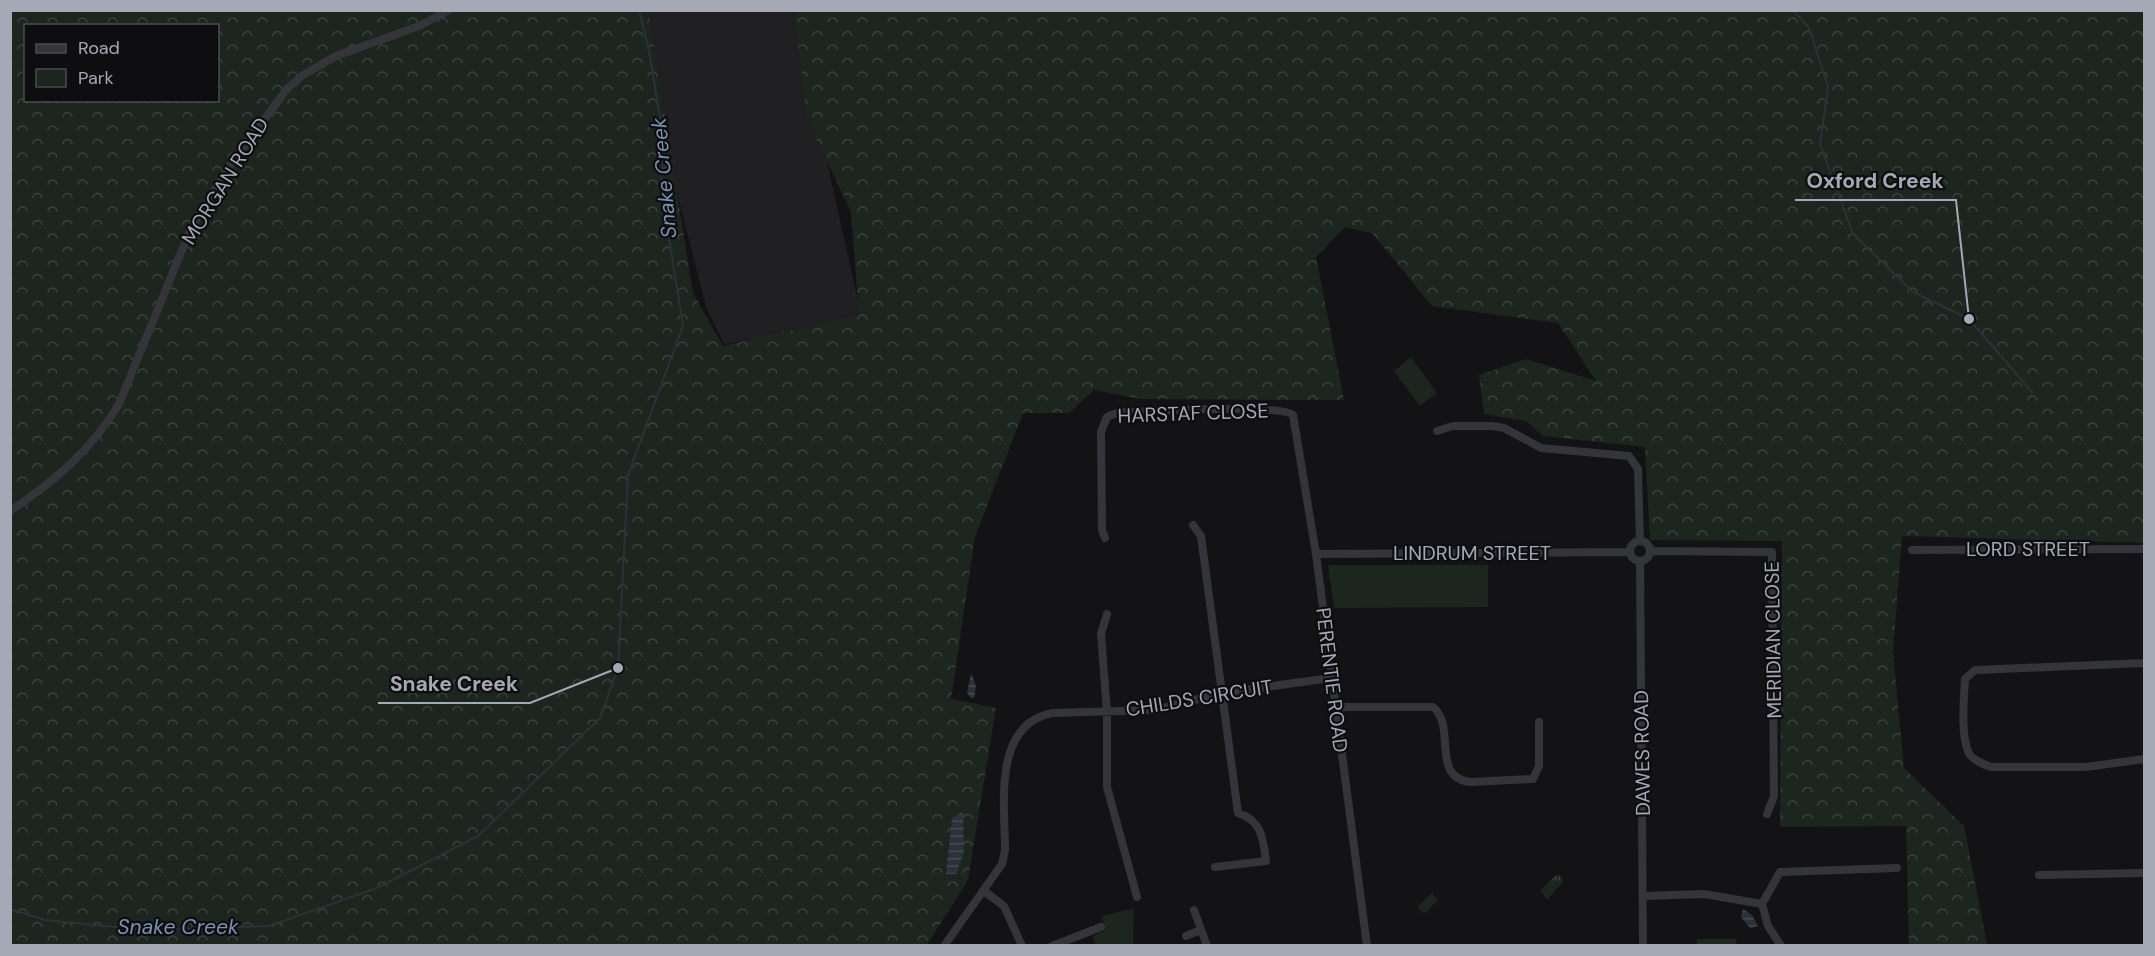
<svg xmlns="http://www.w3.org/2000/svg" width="2155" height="956" font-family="'DM Sans',sans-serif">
  <defs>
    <pattern id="grass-tufts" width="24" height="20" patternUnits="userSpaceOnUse" patternTransform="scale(1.5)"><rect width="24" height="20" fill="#1d251f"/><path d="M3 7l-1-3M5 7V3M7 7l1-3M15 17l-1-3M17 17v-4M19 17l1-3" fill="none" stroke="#3b423d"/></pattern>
    <pattern id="forest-crowns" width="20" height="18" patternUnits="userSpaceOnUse" patternTransform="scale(1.5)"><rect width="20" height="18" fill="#1d251f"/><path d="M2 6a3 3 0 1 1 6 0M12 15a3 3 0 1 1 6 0" fill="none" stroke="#3b423d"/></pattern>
    <pattern id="water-rules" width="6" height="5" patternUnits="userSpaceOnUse" patternTransform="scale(1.5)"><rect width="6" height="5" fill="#2a3139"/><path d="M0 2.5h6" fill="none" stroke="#464c53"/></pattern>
  </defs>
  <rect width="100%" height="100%" fill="#131315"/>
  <path fill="#201f22" d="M631,11H804L818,121L862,319L832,327L724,344L706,307Z"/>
  <path fill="url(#grass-tufts)" d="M1559,875L1563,879L1562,883L1547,900L1541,890L1555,876Z"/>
  <path fill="url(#forest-crowns)" fill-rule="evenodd" d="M10,11H648L693,293L723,346L859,315L851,212L807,119L795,19L797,11H2144V543L1902,536L1893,652L1904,768L1964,826L1987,944L1909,945L1906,826L1780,827L1782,541L1650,540L1645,447L1543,436L1526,421L1484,414L1479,375L1526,359L1596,381L1558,323L1432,306L1372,233L1345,227L1316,257L1344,400L1141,399L1094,390L1069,413H1023L975,537L951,699L996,708L968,880L927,945H11ZM26,26H218V100H26Z"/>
  <path fill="#1d251f" d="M1411,357L1437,393L1420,406L1394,371Z
    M1328,565H1488V607L1334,608Z
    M1432,893L1438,900L1424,914L1417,907Z
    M1134,908L1133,945H1095L1093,936L1105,930L1102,916Z
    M1697,939H1736L1737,945H1697Z"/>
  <path fill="url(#water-rules)" d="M971,673L976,686L974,698H971L967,693Z
    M963,812L964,852L956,874H946L952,818Z
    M1743,909L1752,915L1758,926L1750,928L1741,917Z"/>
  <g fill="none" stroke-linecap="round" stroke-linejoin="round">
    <path stroke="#2a3139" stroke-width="2" d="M1793,10L1809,28L1828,87L1820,144L1853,234L1913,292L1969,319L2032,392
      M10,909L45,920L145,930L269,926L377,888L478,836L600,718L618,668L628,475L683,326L661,189L664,142L649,51L639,10"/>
    <path stroke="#34353a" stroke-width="8" d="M1437,431L1453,426H1492L1504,428L1541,448L1629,456L1638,469L1640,541
      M10,511C55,481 91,450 119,404L191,228L231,164L287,89L303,75L336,56L419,26L449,10
      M1193,525L1201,536L1238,813C1262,821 1263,838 1266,861L1215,867
      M1105,538L1102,530L1101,432L1107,417L1119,412C1147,412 1279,403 1293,415L1316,554L1367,946
      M1630 551a10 10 0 1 1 20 0a10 10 0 1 1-20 0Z
      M1912,550L2144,549
      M1650,551L1772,552L1774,796L1767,814
      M1316,554L1629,552
      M1640,561L1643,946
      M1107,614L1101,634L1107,712V787L1137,897
      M2144,663L1975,670L1965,679C1964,697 1960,739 1970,755C1975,761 1983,764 1991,767H2086L2144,759
      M1335,707H1433C1457,727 1430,777 1470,782L1533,779L1539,766V722
      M2039,875L2144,873
      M984,891L1004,906L1022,946
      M1643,896L1704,894L1762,904
      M1194,910L1207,946
      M1186,936L1201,930
      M944,946L1002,864L1005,850C1005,805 992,724 1053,713L1155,710L1222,693L1331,678
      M1052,946L1101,927
      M1781,946L1768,926L1762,904L1780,872L1897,868"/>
  </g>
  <g text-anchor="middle" stroke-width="4.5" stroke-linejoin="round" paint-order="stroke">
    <g font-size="20" fill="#a5a9b6" stroke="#0e0e10">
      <text transform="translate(225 181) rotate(-58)" y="7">MORGAN ROAD</text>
      <text transform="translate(1193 413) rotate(-2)" y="7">HARSTAF CLOSE</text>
      <text x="2028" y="556">LORD STREET</text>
      <text x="1472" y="560">LINDRUM STREET</text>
      <text transform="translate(1773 640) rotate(-91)" y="7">MERIDIAN CLOSE</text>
      <text transform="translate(1332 680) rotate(83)" y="7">PERENTIE ROAD</text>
      <text transform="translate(1199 698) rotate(-9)" y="7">CHILDS CIRCUIT</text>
      <text transform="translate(1642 753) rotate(-91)" y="7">DAWES ROAD</text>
    </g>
    <g font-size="21" font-style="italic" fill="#7b93b1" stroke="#0e0e10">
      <text transform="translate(664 178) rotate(-95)" y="7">Snake Creek</text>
      <text x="178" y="934">Snake Creek</text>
    </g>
  </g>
  <path fill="none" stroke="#a5a9b6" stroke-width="2" d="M1969 319L1956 200H1795M618 668L530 703H378"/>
  <g fill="#a5a9b6" stroke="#0e0e10" stroke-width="2">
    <circle cx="1969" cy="319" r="6"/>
    <circle cx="618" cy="668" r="6"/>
  </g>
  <g font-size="21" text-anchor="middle" font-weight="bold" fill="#a5a9b6" stroke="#0e0e10" stroke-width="4.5" stroke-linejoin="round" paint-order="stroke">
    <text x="1875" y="188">Oxford Creek</text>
    <text x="454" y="691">Snake Creek</text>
  </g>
  <rect width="2155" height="956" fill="none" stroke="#a5a9b6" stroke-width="24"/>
  <rect x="24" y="24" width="195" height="78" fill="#0e0e10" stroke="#4a4c52" stroke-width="1.5"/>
  <rect x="36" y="44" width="30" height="9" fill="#34353a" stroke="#4a4c52" stroke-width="1.5"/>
  <text x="78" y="54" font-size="18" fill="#a5a9b6">Road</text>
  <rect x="36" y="69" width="30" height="18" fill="#1d251f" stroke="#4a4c52" stroke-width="1.5"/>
  <text x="78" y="84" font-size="18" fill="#a5a9b6">Park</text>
</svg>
